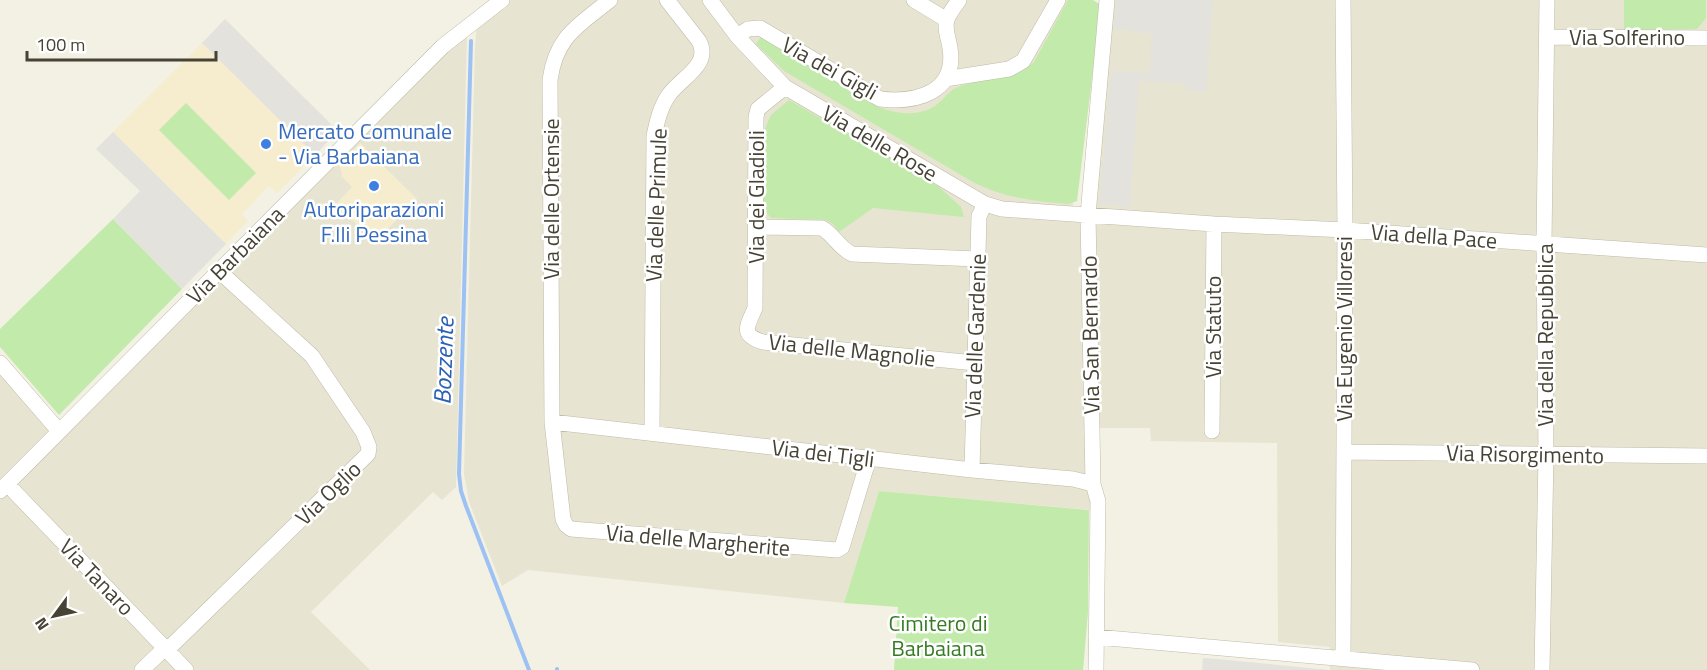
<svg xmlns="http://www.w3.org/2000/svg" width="1707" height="670" font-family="'Titillium Web',sans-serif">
  <rect width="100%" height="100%" fill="#f3f1e4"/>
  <path fill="#e7e4d2" d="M506,0H1091L1072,216L1086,217L1093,510L879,491L844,603L528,570L502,586L469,502L464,474L475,48L477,22Z
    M1111,0H1544L1541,246L1707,258V670H1330V647L1278,642L1277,443L1151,441L1150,428H1095L1092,220Z
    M1550,0H1707V251L1549,241Z
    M467,31L456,487L442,500L433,492L311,612L370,670H0V495Z
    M0,367L55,431L0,487Z"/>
  <path fill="#f6edce" d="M202,43L315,155L277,193L269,186L242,214L248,221L226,244L113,132Z
    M360,143L417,199L375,242L336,204L352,187L341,176L342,174L339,165Z"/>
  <path fill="#c2eaab" d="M1068,0H1093L1101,5L1077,201L1068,204C1034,201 1004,198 973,182L784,71L756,44L761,37L883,109C895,112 907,115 920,112C941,108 945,92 958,87C984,77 1013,81 1034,62Z
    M1624,0H1706V18L1697,29L1624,30Z
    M789,100L938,186L961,207L964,217L873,208L839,232L833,224L826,220L771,218L763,209L764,131L771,115Z
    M186,103L256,173L229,200L159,130Z
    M113,219L182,289L59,415L0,347V329Z
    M879,491L1089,510L1088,612L1083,670H894L898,607L844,603Z"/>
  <path fill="#e3e2dd" d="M1117,0H1213L1206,92L1186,90V84L1139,81L1130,207L1099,204L1111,75L1113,71L1150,73L1152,34L1113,28Z
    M225,19L338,131L315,155L202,43Z
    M113,132L226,244L182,289L113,219L140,191L96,149Z
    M1203,658L1217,659L1330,670H1202Z"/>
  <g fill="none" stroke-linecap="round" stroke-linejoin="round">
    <path stroke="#9dc1f3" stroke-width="4" d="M471,41L459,474L461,491L466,506L529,670
      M557,669V670"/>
    <defs>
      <path id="minor" d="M610,0C578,26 556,36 550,80L552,422L563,519L566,525L571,529L837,550L842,547L869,458
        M710,0L737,36L785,87L985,204L1002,209L1214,224L1345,230L1707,255
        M914,0L947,20
        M1343,0L1345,230L1343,658
        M737,36L748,29L760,28L880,99C916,103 957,93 950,48C949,39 944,29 947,20C949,13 955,6 959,0
        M1547,37L1707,38
        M945,79L1009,69L1023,61L1058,0
        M785,87L758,109L756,117L755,308C748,325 739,335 763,342L975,363
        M756,227L822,228C834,235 839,248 852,254L978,259
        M0,363L59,431
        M552,422L972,470L1073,479L1093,484
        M1212,431L1214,224
        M652,433L654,136C657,122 660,108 668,96C680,78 712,65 699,41L667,0
        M1344,452L1707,456
        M972,470L979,216L985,204
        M7,484L186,670
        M0,491L443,46L502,0
        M1096,637L1472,670
        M167,650L368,454L369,447L363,432L312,356L219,271
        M142,670L165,648
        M1096,670L1098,501L1093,484L1088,215L1107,0
        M1542,670L1546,455L1544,244L1547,0"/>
    </defs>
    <use href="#minor" stroke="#bfbba7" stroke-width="16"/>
    <use href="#minor" stroke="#fff" stroke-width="15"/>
  </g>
  <g fill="#3f7fe0" stroke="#fff" stroke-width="2">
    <circle cx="266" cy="144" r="6"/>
    <circle cx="374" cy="186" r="6"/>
  </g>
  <g text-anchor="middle" stroke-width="5" stroke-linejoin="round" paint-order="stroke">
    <g font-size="22" fill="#464234" stroke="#fff">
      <text x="1627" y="45">Via Solferino</text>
      <text transform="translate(830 68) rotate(29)" y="8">Via dei Gigli</text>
      <text transform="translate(880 143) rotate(30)" y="8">Via delle Rose</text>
      <text transform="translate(756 197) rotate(-90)" y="8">Via dei Gladioli</text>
      <text transform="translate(551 199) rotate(-90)" y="8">Via delle Ortensie</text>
      <text transform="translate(656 205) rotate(-88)" y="8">Via delle Primule</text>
      <text transform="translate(1434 236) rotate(4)" y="8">Via della Pace</text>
      <text transform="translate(235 255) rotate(-45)" y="8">Via Barbaiana</text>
      <text transform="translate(1213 327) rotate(-90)" y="8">Via Statuto</text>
      <text transform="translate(1344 329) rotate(-90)" y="8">Via Eugenio Villoresi</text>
      <text transform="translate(1090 335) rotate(-91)" y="8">Via San Bernardo</text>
      <text transform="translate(1545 335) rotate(-90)" y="8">Via della Repubblica</text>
      <text transform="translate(975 336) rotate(-88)" y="8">Via delle Gardenie</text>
      <text transform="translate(852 350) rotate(6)" y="8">Via delle Magnolie</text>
      <text transform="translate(823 453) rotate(7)" y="8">Via dei Tigli</text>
      <text transform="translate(1525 454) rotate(1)" y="8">Via Risorgimento</text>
      <text transform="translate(328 493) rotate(-44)" y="8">Via Oglio</text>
      <text transform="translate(698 540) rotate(5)" y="8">Via delle Margherite</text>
      <text transform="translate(97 577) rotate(46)" y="8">Via Tanaro</text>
    </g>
    <g font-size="22" fill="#366cbe" stroke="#fff" text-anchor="start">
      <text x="278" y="139">Mercato Comunale<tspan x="278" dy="25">- Via Barbaiana</tspan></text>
      <text x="374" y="217" text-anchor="middle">Autoriparazioni<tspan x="374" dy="25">F.lli Pessina</tspan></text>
    </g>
    <g font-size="22" fill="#367a25" stroke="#fff">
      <text x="938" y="631">Cimitero di<tspan x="938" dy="25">Barbaiana</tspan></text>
    </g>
    <g font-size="24" font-style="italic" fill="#2961b6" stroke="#fff">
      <text transform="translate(444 361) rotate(-88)" y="8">Bozzente</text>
    </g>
  </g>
  <g transform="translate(54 616) rotate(237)" stroke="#ffffff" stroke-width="4.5" paint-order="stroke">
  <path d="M0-4.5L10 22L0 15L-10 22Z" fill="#464234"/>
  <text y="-9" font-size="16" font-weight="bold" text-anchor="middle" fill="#464234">N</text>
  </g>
  <path d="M27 51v9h189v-9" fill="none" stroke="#464234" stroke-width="3"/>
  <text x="36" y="51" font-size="18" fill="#464234" stroke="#ffffff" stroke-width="4.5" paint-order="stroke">100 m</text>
</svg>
